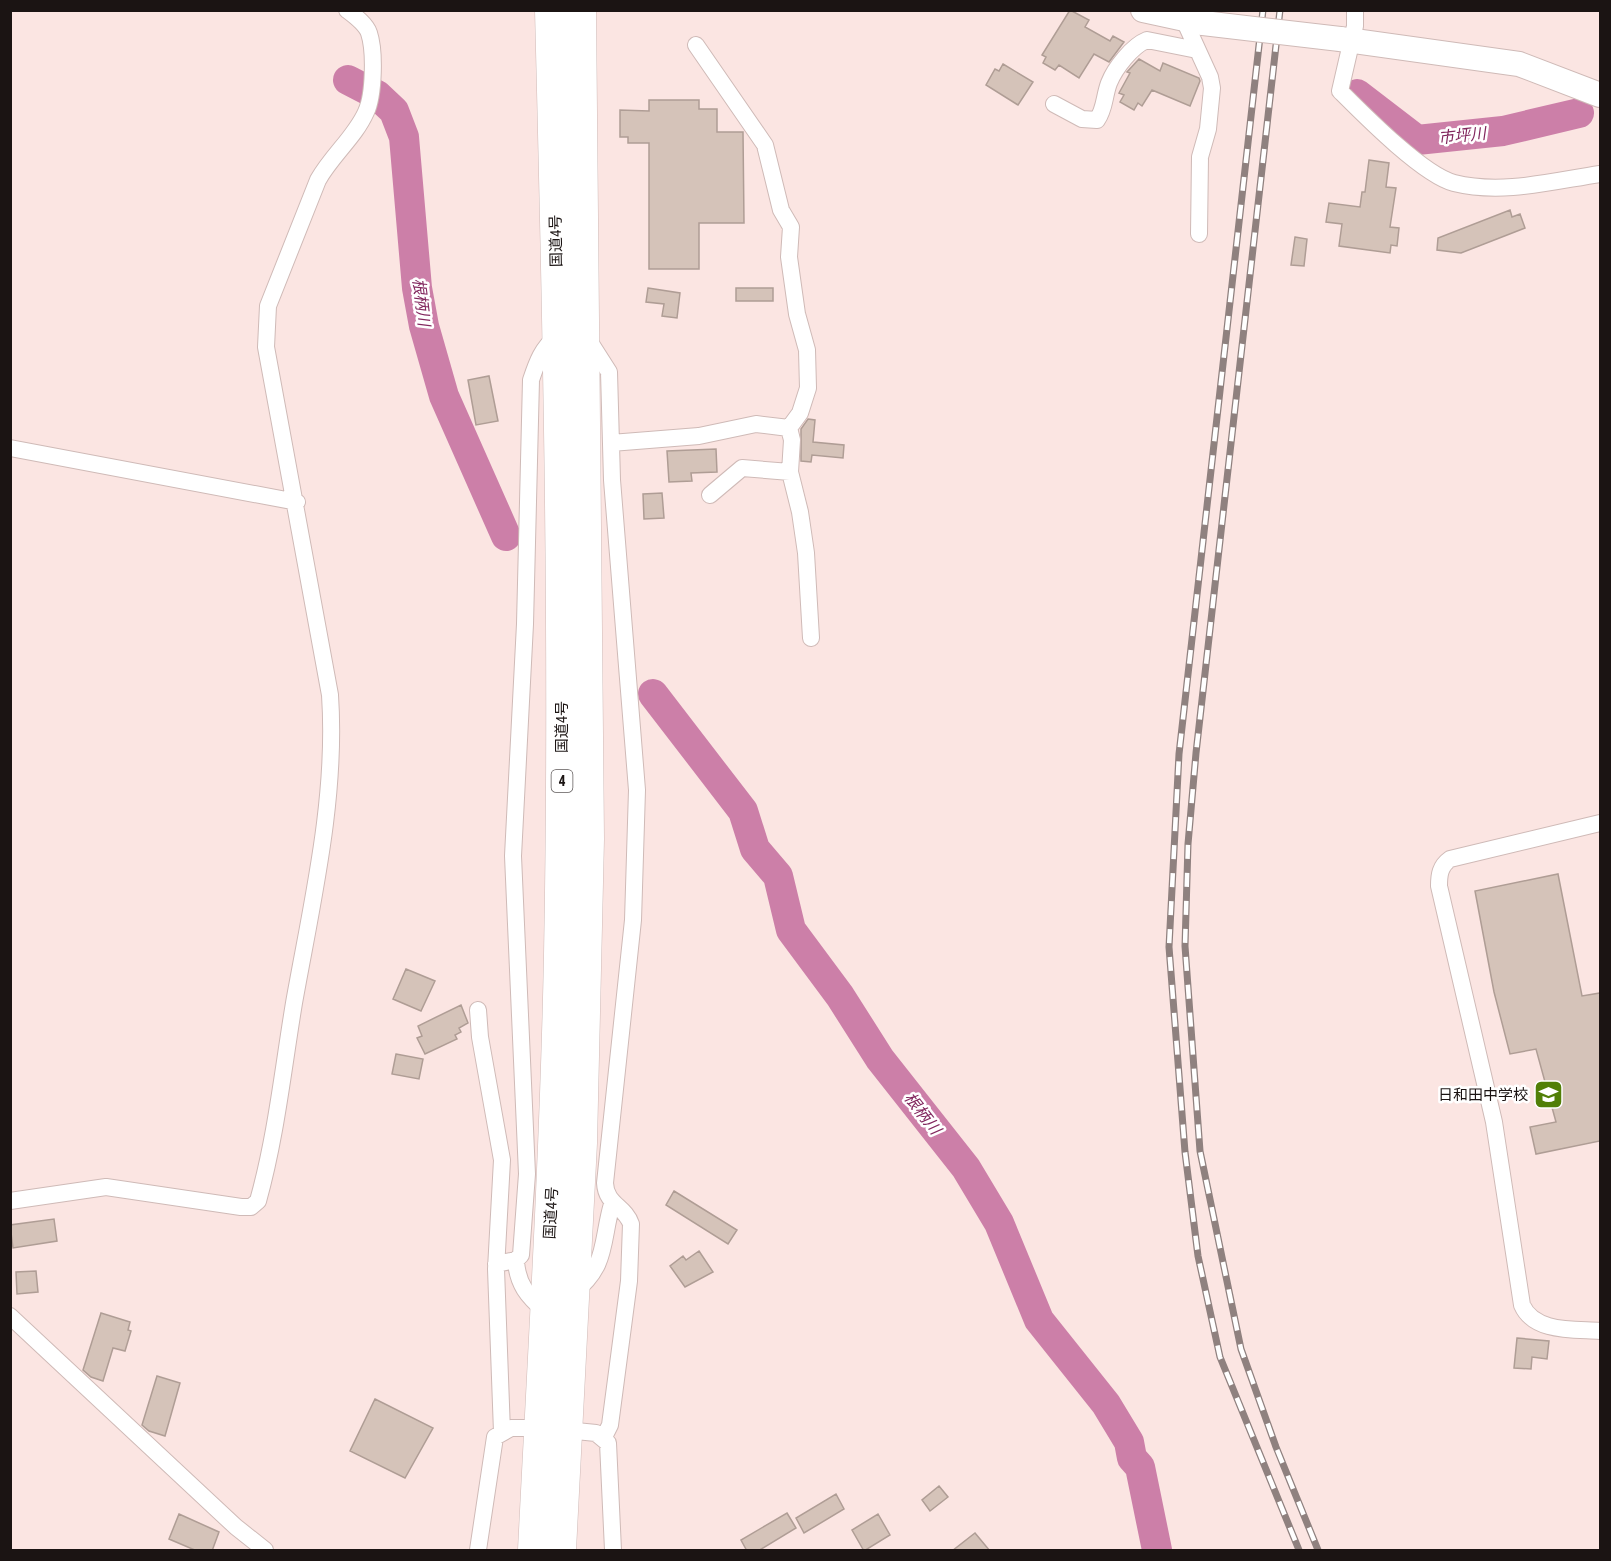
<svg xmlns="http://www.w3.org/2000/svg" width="1611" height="1561" font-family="'Roboto Condensed','Noto Sans JP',sans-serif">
  <rect width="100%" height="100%" fill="#fbe5e2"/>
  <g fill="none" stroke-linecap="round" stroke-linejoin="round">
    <path stroke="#cc7fa8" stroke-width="30" d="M348,80L377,95L394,111L404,137L417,288L424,326L444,396L506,536
      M1357,94L1417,140L1503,131L1579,113
      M653,694L743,811L755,849L778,876L791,930L840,996L880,1059L966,1168L999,1223L1039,1320L1106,1404L1129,1442L1132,1458L1140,1467L1157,1550"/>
  </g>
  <path fill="#d5c3b9" stroke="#af9d95" stroke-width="1.5" d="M1070,10L1089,20L1085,27L1110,41L1113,36L1124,42L1109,62L1094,54L1079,78L1059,65L1055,70L1043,63L1046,57L1042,55Z
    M1139,59L1160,71L1163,63L1199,78L1200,81L1190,106L1152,90L1142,106L1138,103L1134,110L1120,102L1124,95L1119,93L1130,73L1127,72Z
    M1003,64L1033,82L1018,105L986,85L995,69L999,71Z
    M649,100H699V109H717V132H743L744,223H699V269H649V143H628V137H620V110L649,111Z
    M1369,160L1389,163L1386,187L1396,188L1390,227L1399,228L1397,246L1391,245L1390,253L1339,246L1342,224L1326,222L1329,203L1360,207L1362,192H1365Z
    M1510,210L1512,217L1520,214L1525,228L1461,253L1437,250L1438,238Z
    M1295,237L1307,239L1304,266L1291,265Z
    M648,288L680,293L677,318L662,316L664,304L646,302Z
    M736,288H773V301H736Z
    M489,376L498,421L476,425L468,380Z
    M808,419L815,420L813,442L844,445L843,458L812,455L811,462L801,461V429Z
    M716,449L717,472L691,473L692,481L669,482L667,451Z
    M662,493L664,518L644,519L643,494Z
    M1558,874L1582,996L1600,993V1141L1536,1154L1530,1127L1556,1122L1536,1049L1510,1054L1494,992L1475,891Z
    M406,969L435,981L421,1011L393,999Z
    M461,1005L468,1023L459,1028L461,1032L455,1035L457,1039L425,1054L417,1038L422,1036L418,1026Z
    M396,1054L423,1059L419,1079L392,1074Z
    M674,1191L737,1230L728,1244L666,1205Z
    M54,1219L57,1241L13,1248L10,1225Z
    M699,1251L713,1272L685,1287L670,1266L683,1256L686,1260Z
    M36,1271L38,1292L17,1294L16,1272Z
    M101,1313L130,1322L128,1330L131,1331L125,1351L113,1348L103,1381L91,1377L83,1370Z
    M1517,1338L1549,1341L1547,1359L1532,1357L1531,1369L1514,1368Z
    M157,1376L180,1383L165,1436L149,1431L142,1425Z
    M375,1399L433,1428L405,1478L350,1451Z
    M939,1486L948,1497L930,1511L922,1500Z
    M836,1494L844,1509L804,1533L796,1518Z
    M787,1513L796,1528L758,1551H747L741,1540Z
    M179,1514L219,1532L212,1551H197L169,1539Z
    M878,1514L890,1535L864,1551L852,1530Z
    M975,1533L990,1551H952Z"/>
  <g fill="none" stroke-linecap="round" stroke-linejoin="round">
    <defs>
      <path id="street" d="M1355,10V26L1340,91C1364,115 1423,175 1454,183C1502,195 1553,181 1600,174
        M1186,11L1184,20L1210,77L1212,88L1208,129L1200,157L1199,234
        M696,45L765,145L781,210L791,227L789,257L797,314L807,350L808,388L800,413L789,428L792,440L790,472L800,512L806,553L811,638
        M1054,104L1082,119L1097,120C1105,109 1104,96 1109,83C1115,68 1132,46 1147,40L1197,50
        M586,336L609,372L612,480L637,790L633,920L605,1183C606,1205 625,1206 631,1224L629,1281L610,1425L604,1437
        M611,443L699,436L756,424L789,428
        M10,448L297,502
        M710,495L742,468L790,472
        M1600,823L1450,859C1440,866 1439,875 1439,886L1494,1122L1522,1305C1534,1333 1575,1329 1600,1331
        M478,1010L480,1037L502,1160L496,1269L502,1432
        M10,1201L106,1187L241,1207H251L258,1201C276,1137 283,1069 294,1003C312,902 337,798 330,695L266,347L268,306L318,180C332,155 355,137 366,112C374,95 375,51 369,33C366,24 355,16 347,10
        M516,1260C517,1284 528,1297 546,1312
        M496,1264L516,1260L521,1255L527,1174L513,856L525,624L531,380C537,362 542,348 557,336
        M573,1293C608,1266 601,1242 612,1204
        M10,1316L236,1527L265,1550
        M566,1430L596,1433L608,1443L613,1550
        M478,1550L495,1437L511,1428H540"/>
      <path id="secondary" d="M1143,10L1203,23
        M1340,39L1519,64L1600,95"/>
      <path id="highway" d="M534,1550C544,1352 556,1154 560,955C566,640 559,325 551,10
        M560,1550L581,1143L588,839L580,10"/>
    </defs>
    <use href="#street" stroke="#cfbab7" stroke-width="18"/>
    <use href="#secondary" stroke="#cfbab7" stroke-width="26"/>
    <use href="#highway" stroke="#cfbab7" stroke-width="33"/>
    <use href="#street" stroke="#fff" stroke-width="16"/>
    <use href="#secondary" stroke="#fff" stroke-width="24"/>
    <use href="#highway" stroke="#fff" stroke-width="32"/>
    <defs>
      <path id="rail" d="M1263,10L1179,754L1169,947L1185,1152L1198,1256L1220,1357L1299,1550
        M1280,10L1196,753L1188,844L1185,946L1200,1151L1241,1349L1276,1447L1318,1550"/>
    </defs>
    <use href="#rail" stroke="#8f817f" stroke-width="7"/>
    <use href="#rail" stroke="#fff" stroke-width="4.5" stroke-dasharray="14" stroke-linecap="butt"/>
    <defs>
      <path id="secondary-bridge" d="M1203,23L1340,39"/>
    </defs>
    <use href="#secondary-bridge" stroke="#cfbab7" stroke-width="26" stroke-linecap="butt"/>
    <use href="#secondary-bridge" stroke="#fff" stroke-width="24"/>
  </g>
  <defs>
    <symbol id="school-square" viewBox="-11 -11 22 22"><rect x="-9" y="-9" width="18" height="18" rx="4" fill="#517f07" stroke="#fff"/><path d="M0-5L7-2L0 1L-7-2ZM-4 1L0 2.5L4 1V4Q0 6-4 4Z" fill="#fff"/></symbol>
  </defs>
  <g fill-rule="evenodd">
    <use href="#school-square" x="1532" y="1078" width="33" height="33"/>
  </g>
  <g text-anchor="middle" stroke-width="5" stroke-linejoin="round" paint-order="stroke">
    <rect fill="#fff" stroke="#5f5a5a" stroke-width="1.5" x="551.5" y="770" width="21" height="22" rx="4.5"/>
    <g font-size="14" font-weight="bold" fill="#1b1413">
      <text x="562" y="786">4</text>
    </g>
    <g font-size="15" fill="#1b1413" stroke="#fff">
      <text transform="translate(556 241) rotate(-91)" y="5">国道4号</text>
      <text transform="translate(562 727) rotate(-90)" y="5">国道4号</text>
      <text transform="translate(551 1213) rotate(-87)" y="5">国道4号</text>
    </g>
    <g font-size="15" fill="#1b1413" stroke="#fff" text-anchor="end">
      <text x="1528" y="1100">日和田中学校</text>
    </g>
    <g font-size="16" font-style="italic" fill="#82275e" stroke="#fff">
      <text transform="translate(1462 135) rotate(-6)" y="6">市坪川</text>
      <text transform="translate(422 302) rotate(83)" y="6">根柄川</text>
      <text transform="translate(923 1113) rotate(52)" y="6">根柄川</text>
    </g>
  </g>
  <rect width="1611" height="1561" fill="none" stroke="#1b1413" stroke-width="24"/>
</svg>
